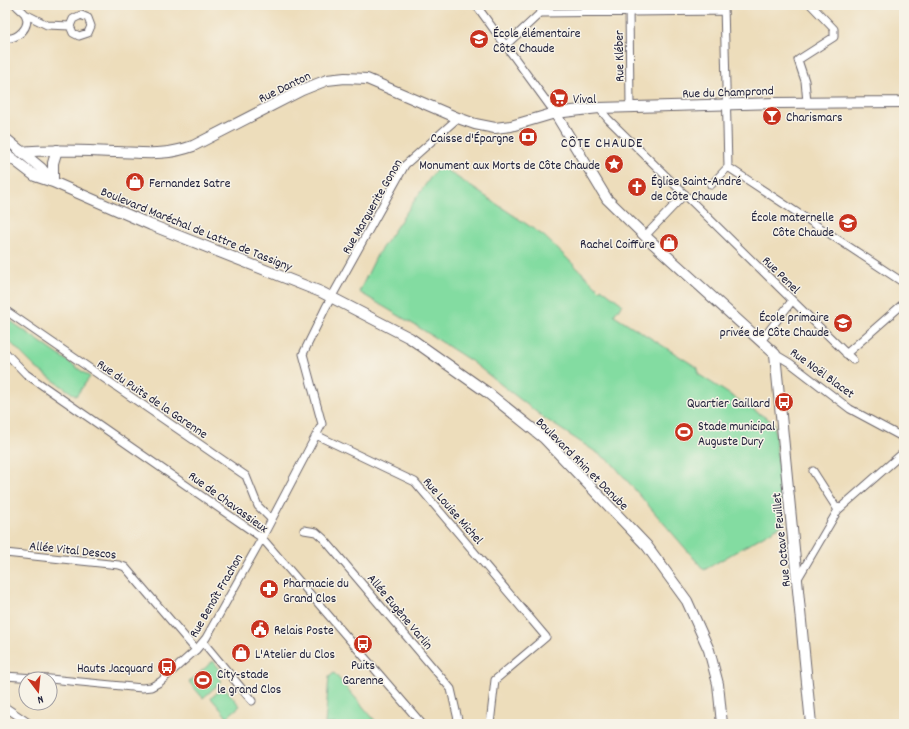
<svg xmlns="http://www.w3.org/2000/svg" width="909" height="729" font-family="Dekko,sans-serif">
  <rect width="100%" height="100%" fill="#f7f3e8"/>
  <filter id="ink" filterUnits="userSpaceOnUse"><feTurbulence type="fractalNoise" baseFrequency=".025" numOctaves="2"/><feDisplacementMap in="SourceGraphic" scale="8" xChannelSelector="R" yChannelSelector="G"/><feConvolveMatrix kernelMatrix="1 2 1 2 8 2 1 2 1" color-interpolation-filters="sRGB"/></filter>
  <filter id="wash" filterUnits="userSpaceOnUse"><feTurbulence type="fractalNoise" baseFrequency=".012" numOctaves="4" result="noise"/><feDisplacementMap in="SourceGraphic" scale="16" xChannelSelector="R" yChannelSelector="G"/><feGaussianBlur stdDeviation="0.9" result="paint"/><feColorMatrix in="noise" values="0 0 0 0 0 0 0 0 0 0 0 0 0 0 0 0 0 1.4 0 .05"/><feComposite in="paint" operator="in"/></filter>
  <g filter="url(#wash)">
    <rect width="100%" height="100%" fill="#edddbb"/>
    <path fill="#83dca1" stroke="#527f6e" d="M439,165L544,236L600,290L601,288L622,304L614,315L698,368V374L774,423L784,524L704,570L611,462L544,418L471,361L423,330L359,292L377,255Z
      M5,317L90,377L76,396L36,368L5,337Z
      M213,661L223,673L218,677L222,681L203,698L189,682Z
      M334,673L378,724H325L329,677Z
      M224,687L240,706L227,717L211,698Z"/>
  </g>
  <g filter="url(#ink)">
    <g fill="none" stroke-linecap="round" stroke-linejoin="round">
      <defs>
        <path id="street" d="M476,5L555,113
          M629,5L630,107
          M724,5L728,167
          M541,13L724,11
          M25,14L47,25L70,26L73,33L79,36L88,33L91,26L88,18L81,15L73,19L70,26
          M5,38C17,40 32,27 25,14C23,11 18,8 16,5
          M506,45L549,5
          M807,102L805,81L798,60L834,37V29L811,5
          M599,108L608,119L853,360
          M728,167L904,283
          M711,185L728,167
          M645,236L685,194
          M5,310L246,476L258,506L271,519
          M761,341L792,301
          M5,352L26,374L262,538L422,724
          M775,354L790,363L850,409L904,438
          M846,354L904,303
          M316,435L415,482L546,637L495,680L490,724
          M813,471L838,510
          M304,530L316,532L324,539L451,689L459,724
          M5,553L119,565L125,567L196,650
          M797,580L838,510L904,452
          M203,642L252,701
          M5,676L49,679
          M50,679L142,688L151,687L160,682L196,650L206,638L262,538L322,424L303,354L326,307L405,165L458,118
          M5,707L30,724"/>
        <path id="secondary" d="M555,113L607,199L645,236L775,354L811,724
          M5,138L41,168L51,180
          M21,152C53,149 85,151 117,152C146,153 165,156 193,146L302,90L327,80L345,78L367,79L458,118L475,124L495,128L511,126L555,113L599,108L775,103L903,102L904,100
          M5,153L35,176L53,182L151,225L321,292L410,338L488,393L544,438L647,546L687,601L709,650L718,684L722,724
          M53,182V163L57,150"/>
      </defs>
      <use href="#street" stroke="#696368" stroke-width="9"/>
      <use href="#secondary" stroke="#696368" stroke-width="12"/>
      <use href="#street" stroke="#fff" stroke-width="7"/>
      <use href="#secondary" stroke="#fff" stroke-width="10"/>
    </g>
  </g>
  <defs>
    <symbol id="school-disc" viewBox="-11 -11 22 22"><circle r="9.5" fill="#c8321e" stroke="#f7f3e8"/><path d="M0-5L7-2L0 1L-7-2ZM-4 1L0 2.5L4 1V4Q0 6-4 4Z" fill="#fff"/></symbol>
    <symbol id="supermarket-disc" viewBox="-11 -11 22 22"><circle r="9.5" fill="#c8321e" stroke="#f7f3e8"/><path d="M-6-5.5h2.5l.6 2H6L4.5 2H-2.5L-4.4-4H-6ZM-1.5 3.2a1.3 1.3 0 1 0 .1 0ZM3 3.2a1.3 1.3 0 1 0 .1 0Z" fill="#fff"/></symbol>
    <symbol id="bar-disc" viewBox="-11 -11 22 22"><circle r="9.5" fill="#c8321e" stroke="#f7f3e8"/><path d="M-6-5H6L.8 .8V4.5H3.5V6h-7V4.5H-.8V.8Z" fill="#fff"/></symbol>
    <symbol id="bank-disc" viewBox="-11 -11 22 22"><circle r="9.5" fill="#c8321e" stroke="#f7f3e8"/><path d="M-6-4H6V4H-6ZM0-2.3a2.3 2.3 0 1 0 0 4.6a2.3 2.3 0 1 0 0-4.6Z" fill="#fff"/></symbol>
    <symbol id="sight-disc" viewBox="-11 -11 22 22"><circle r="9.5" fill="#c8321e" stroke="#f7f3e8"/><path d="M0-6L1.8-2.2L6-1.7L2.9 1.2L3.7 5.4L0 3.3L-3.7 5.4L-2.9 1.2L-6-1.7L-1.8-2.2Z" fill="#fff"/></symbol>
    <symbol id="shop-disc" viewBox="-11 -11 22 22"><circle r="9.5" fill="#c8321e" stroke="#f7f3e8"/><path d="M-5-2.5h2.3a2.7 3.5 0 0 1 5.4 0H5L5.5 6h-11ZM-1.5-2.5h3a1.5 2.3 0 0 0-3 0Z" fill="#fff"/></symbol>
    <symbol id="church-disc" viewBox="-11 -11 22 22"><circle r="9.5" fill="#c8321e" stroke="#f7f3e8"/><path d="M-1.2-6h2.4v3.5h3.3v2.4h-3.3V6h-2.4V-.1h-3.3v-2.4h3.3Z" fill="#fff"/></symbol>
    <symbol id="bus-disc" viewBox="-11 -11 22 22"><circle r="9.5" fill="#c8321e" stroke="#f7f3e8"/><path d="M-5-6H5V4H4V6H2V4H-2V6H-4V4H-5ZM-3.5-4V0h7V-4ZM-3.5 1.2v1.5H-2V1.2ZM2 1.2v1.5H3.5V1.2Z" fill="#fff"/></symbol>
    <symbol id="stadium-disc" viewBox="-11 -11 22 22"><circle r="9.5" fill="#c8321e" stroke="#f7f3e8"/><path d="M0-5a6.5 5 0 1 0 0 10a6.5 5 0 1 0 0-10ZM-3.5-1.8h7v3.6h-7Z" fill="#fff"/></symbol>
    <symbol id="pharmacy-disc" viewBox="-11 -11 22 22"><circle r="9.5" fill="#c8321e" stroke="#f7f3e8"/><path d="M-2-6h4v4h4v4h-4v4h-4v-4h-4v-4h4Z" fill="#fff"/></symbol>
    <symbol id="civic-disc" viewBox="-11 -11 22 22"><circle r="9.5" fill="#c8321e" stroke="#f7f3e8"/><path d="M-.6-6.5H3V-4.5H.6V-3L4-1V1h2V6H-6V1h2V-1L-.6-3ZM-1.2 2.5V6h2.4V2.5Z" fill="#fff"/></symbol>
  </defs>
  <g fill-rule="evenodd">
    <use href="#school-disc" x="468" y="28" width="22" height="22"/>
    <use href="#supermarket-disc" x="548" y="87" width="22" height="22"/>
    <use href="#bar-disc" x="761" y="105" width="22" height="22"/>
    <use href="#bank-disc" x="517" y="126" width="22" height="22"/>
    <use href="#sight-disc" x="603" y="153" width="22" height="22"/>
    <use href="#shop-disc" x="124" y="171" width="22" height="22"/>
    <use href="#church-disc" x="626" y="176" width="22" height="22"/>
    <use href="#school-disc" x="837" y="212" width="22" height="22"/>
    <use href="#shop-disc" x="658" y="232" width="22" height="22"/>
    <use href="#school-disc" x="832" y="312" width="22" height="22"/>
    <use href="#bus-disc" x="773" y="391" width="22" height="22"/>
    <use href="#stadium-disc" x="673" y="421" width="22" height="22"/>
    <use href="#pharmacy-disc" x="258" y="578" width="22" height="22"/>
    <use href="#civic-disc" x="249" y="618" width="22" height="22"/>
    <use href="#bus-disc" x="352" y="633" width="22" height="22"/>
    <use href="#shop-disc" x="230" y="642" width="22" height="22"/>
    <use href="#bus-disc" x="156" y="656" width="22" height="22"/>
    <use href="#stadium-disc" x="192" y="669" width="22" height="22"/>
  </g>
  <g text-anchor="middle" stroke-width="3" stroke-linejoin="round" paint-order="stroke">
    <g font-size="13" fill="#22223b" stroke="#f7f3e8" text-anchor="start">
      <text x="493" y="37">École élémentaire<tspan x="493" dy="15">Côte Chaude</tspan></text>
      <text x="573" y="103">Vival</text>
      <text x="786" y="121">Charismars</text>
      <text x="514" y="142" text-anchor="end">Caisse d'Épargne</text>
      <text x="600" y="169" text-anchor="end">Monument aux Morts de Côte Chaude</text>
      <text x="651" y="185">Église Saint-André<tspan x="651" dy="15">de Côte Chaude</tspan></text>
      <text x="149" y="187">Fernandez Satre</text>
      <text x="834" y="221" text-anchor="end">École maternelle<tspan x="834" dy="15">Côte Chaude</tspan></text>
      <text x="655" y="248" text-anchor="end">Rachel Coiffure</text>
      <text x="829" y="321" text-anchor="end">École primaire<tspan x="829" dy="15">privée de Côte Chaude</tspan></text>
      <text x="770" y="407" text-anchor="end">Quartier Gaillard</text>
      <text x="698" y="430">Stade municipal<tspan x="698" dy="15">Auguste Dury</tspan></text>
      <text x="283" y="587">Pharmacie du<tspan x="283" dy="15">Grand Clos</tspan></text>
      <text x="274" y="634">Relais Poste</text>
      <text x="255" y="658">L'Atelier du Clos</text>
      <text x="363" y="669" text-anchor="middle">Puits<tspan x="363" dy="15">Garenne</tspan></text>
      <text x="153" y="672" text-anchor="end">Hauts Jacquard</text>
      <text x="217" y="678">City-stade<tspan x="217" dy="15">le grand Clos</tspan></text>
    </g>
    <g font-size="13" fill="#22223b" stroke="#f7f3e8">
      <text transform="translate(618 56) rotate(-91)" y="5">Rue Kléber</text>
      <text transform="translate(284 86) rotate(-26)" y="5">Rue Danton</text>
      <text transform="translate(728 91) rotate(-2)" y="5">Rue du Champrond</text>
      <text transform="translate(371 206) rotate(-60)" y="5">Rue Marguerite Gonon</text>
      <text transform="translate(197 228) rotate(22)" y="5">Boulevard Maréchal de Lattre de Tassigny</text>
      <text transform="translate(782 274) rotate(45)" y="5">Rue Penel</text>
      <text transform="translate(823 372) rotate(36)" y="5">Rue Noël Blacet</text>
      <text transform="translate(153 398) rotate(34)" y="5">Rue du Puits de la Garenne</text>
      <text transform="translate(583 463) rotate(45)" y="5">Boulevard Rhin et Danube</text>
      <text transform="translate(229 501) rotate(36)" y="5">Rue de Chavassieux</text>
      <text transform="translate(454 510) rotate(49)" y="5">Rue Louise Michel</text>
      <text transform="translate(780 540) rotate(-96)" y="5">Rue Octave Feuillet</text>
      <text transform="translate(73 549) rotate(6)" y="5">Allée Vital Descos</text>
      <text transform="translate(215 595) rotate(-60)" y="5">Rue Benoît Frachon</text>
      <text transform="translate(401 611) rotate(50)" y="5">Allée Eugène Varlin</text>
    </g>
    <g font-size="14" letter-spacing="1" fill="#22223b" stroke="#f7f3e8">
      <text x="602" y="147">CÔTE CHAUDE</text>
    </g>
  </g>
  <rect width="909" height="729" fill="none" stroke="#f7f3e8" stroke-width="20"/>
  <g transform="translate(38 691) rotate(164)"><circle r="19" fill="#f7f3e8" stroke="#a29fa3"/>
  <path d="M0-3L7 15L0 10L-7 15Z" fill="#c8321e"/>
  <text y="-6" font-size="11" font-weight="bold" text-anchor="middle" fill="#22223b">N</text>
  </g>
</svg>
